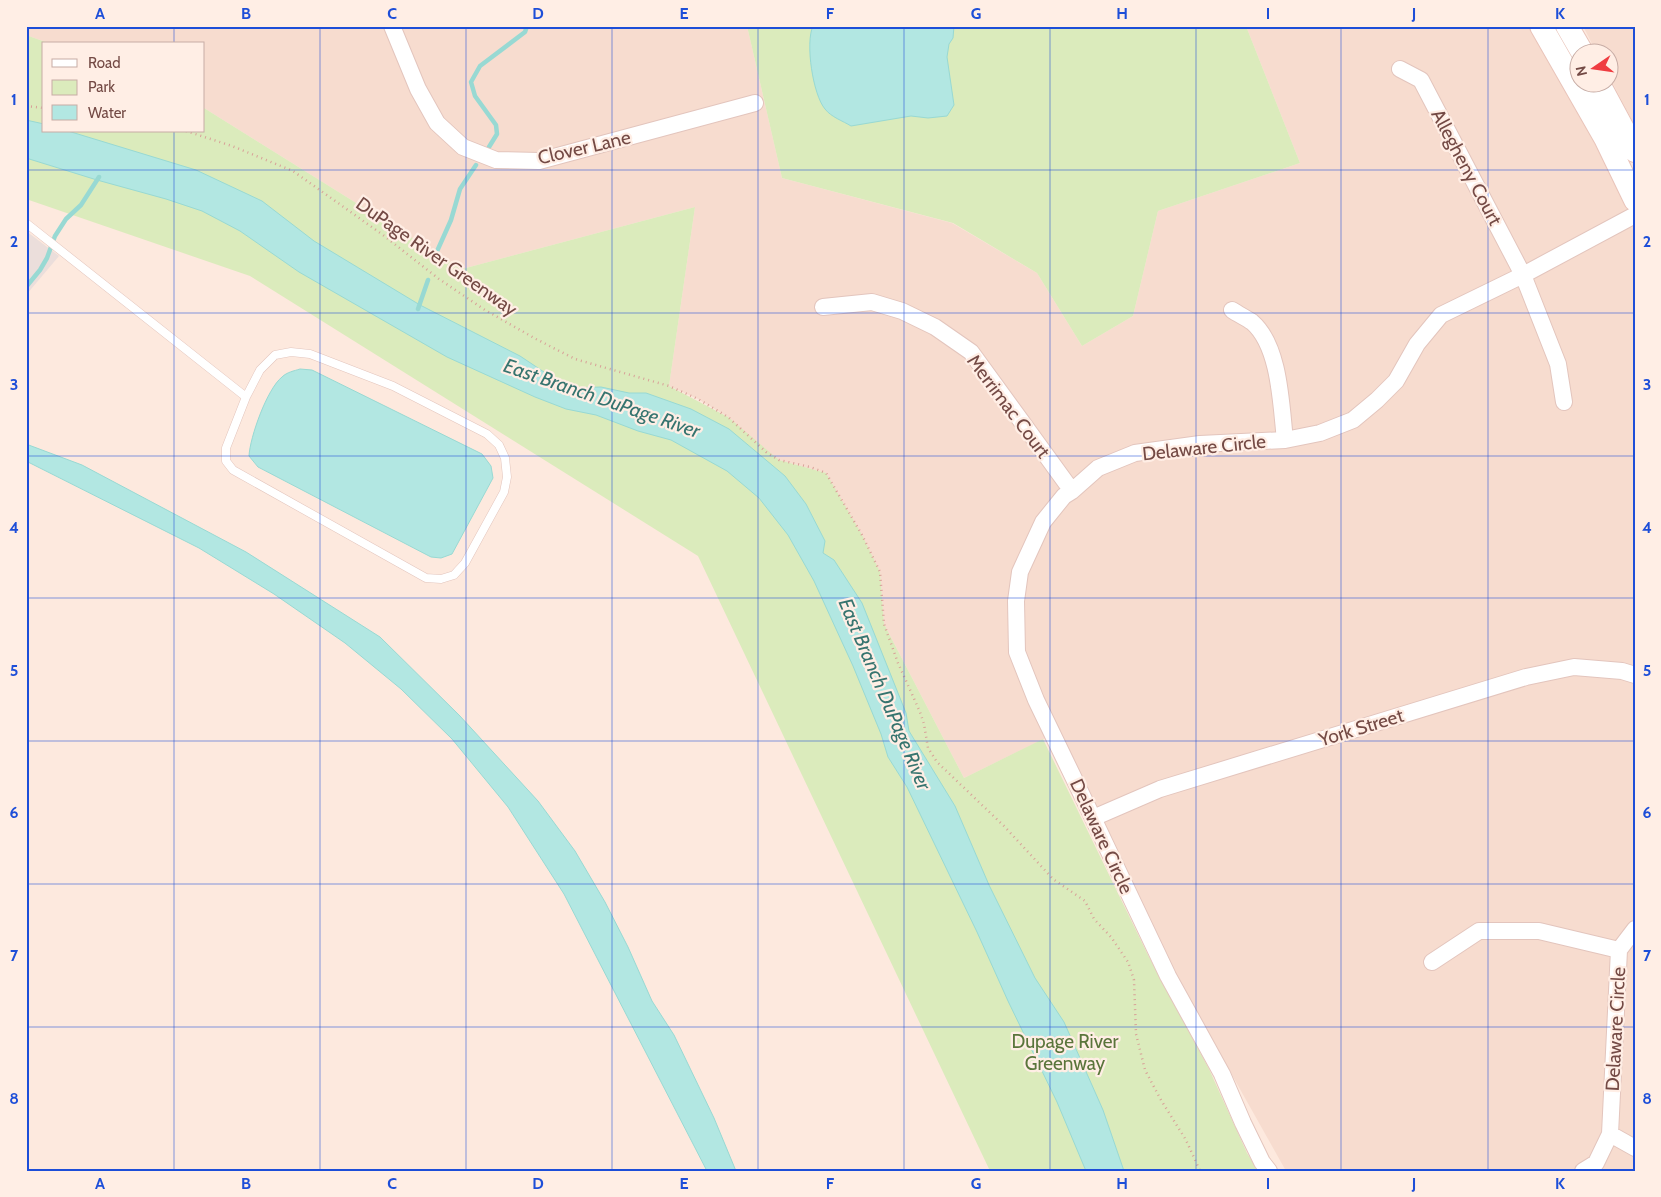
<svg xmlns="http://www.w3.org/2000/svg" width="1661" height="1197" font-family="Cabin,sans-serif">
  <rect width="100%" height="100%" fill="#fde9de"/>
  <path fill="#f7dccf" d="M26,26H747L782,178L952,223L1037,273L1082,346L1133,316L1158,211L1300,163L1246,26H1531L1635,212V1171H1286L1178,979L1058,732L964,778L884,624L880,572L826,473L779,460L766,452L728,417L698,399L669,386L695,207L462,269L204,108V44H51L26,35Z
    M1583,26H1635V126L1609,76L1608,52H1596Z"/>
  <path fill="#ebdedb" d="M26,231L59,256L26,295Z"/>
  <path fill="#dbebbc" d="M747,26H1246L1300,163L1158,211L1133,316L1082,346L1037,273L953,223L782,178Z
    M26,35L51,44H44V131H204V108L462,269L695,207L669,386L728,417L779,460L826,473L862,535L880,572L884,624L964,778L1043,739L1149,957L1209,1069L1247,1153L1258,1171H990L698,556L250,276L26,199Z"/>
  <path fill="#b2e7e2" stroke="#98d9d3" d="M813,26H954L953,38L949,44L947,57L954,105L947,116L928,118L911,116L851,126C843,121 831,117 825,109C813,95 805,43 813,26Z
    M26,120L44,124V131H68L196,170L262,201L314,241L420,305L520,356L568,388L601,387L629,393H646L691,409L729,429L785,476L806,504L825,541L823,553L834,560L862,603L906,713L909,731L955,806L989,885L1035,978L1064,1022L1103,1110L1124,1171H1086L1057,1102L1008,1001L977,932L907,787L888,757L881,734L853,666L814,581L788,535L759,498L727,471L671,440L638,431L596,415L566,409L535,397L447,357L299,272L240,231L202,211L166,199L97,180L26,158Z
    M300,369L312,370L482,454L491,466L493,478L452,554L441,558L431,557L258,467L249,456C250,437 267,389 282,377C287,372 294,371 300,369Z
    M26,444L82,465L246,552L380,637L460,716L538,801L575,851L605,902L628,947L652,1001L674,1035L714,1118L736,1171H707L564,894L508,807L452,739L401,689L345,643L274,594L199,548L26,461Z"/>
  <g fill="none" stroke-linecap="round" stroke-linejoin="round">
    <path stroke="#98d9d3" stroke-width="4.5" d="M489,147L497,134L496,125L475,96L471,82L480,66L525,32L527,26
      M434,258L451,220L460,189L476,165
      M26,287L40,270L47,258L55,236L66,219L81,205L99,177
      M418,309L428,280"/>
    <defs>
      <path id="lane" d="M26,223L246,397L226,448V461L233,470L426,578L441,579L454,575L465,563L504,492L507,477L505,458L499,445L487,434L393,386L310,354L291,352L275,355L260,370L246,397"/>
      <path id="street" d="M392,26L418,89L437,123L463,147L496,160L539,161L755,103
        M1400,69L1421,80L1523,275L1558,364L1564,402
        M823,307L872,302L902,311L935,327L971,352L1072,491
        M1232,310C1238,314 1246,318 1252,322C1280,346 1281,405 1285,440
        M1093,818L1160,789L1526,677L1574,667L1622,671L1635,675
        M1432,962L1479,931H1539L1619,950
        M1610,1134L1619,950L1635,929
        M1269,1171L1262,1162L1243,1123L1222,1074L1168,976L1093,818L1036,700L1017,652L1016,601L1020,572L1043,522L1064,496L1072,491L1098,468L1135,453L1200,444L1285,440L1320,433L1353,420L1377,400L1396,381L1417,344L1441,315L1523,275L1635,215
        M1583,1171L1596,1163L1610,1134L1635,1148"/>
      <path id="secondary" d="M1541,26L1605,138L1635,200
        M1567,26L1582,52
        M1598,82L1635,151"/>
    </defs>
    <use href="#lane" stroke="#e3c5bd" stroke-width="9"/>
    <use href="#street" stroke="#e3c5bd" stroke-width="18"/>
    <use href="#secondary" stroke="#e9c4ba" stroke-width="24"/>
    <path stroke="#d8a198" stroke-width="2.5" stroke-dasharray="1 4" stroke-linecap="butt" d="M26,106L44,108
      M186,131L232,146L293,171L383,235L439,279L485,310L536,339L575,359L669,386L698,399L728,417L766,452L779,460L810,467L826,473L862,535L880,572L884,624L898,663L920,712L924,724L928,748L937,762L1004,826L1053,879L1085,901L1094,919L1111,937L1128,962L1134,980L1136,1034L1145,1070L1161,1100L1186,1140L1200,1171"/>
    <use href="#lane" stroke="#fff" stroke-width="8"/>
    <use href="#street" stroke="#fff" stroke-width="16"/>
    <use href="#secondary" stroke="#fff" stroke-width="22"/>
  </g>
  <path fill="none" stroke="#1d4ed8" stroke-width="1" stroke-opacity="0.55" d="M174,26V44M320,26V1171M466,26V1171M612,26V1171M758,26V1171M904,26V1171M1050,26V1171M1196,26V1171M1341,26V1171M1488,26V1171M174,131V1171M26,170H1635M26,313H1635M26,456H1635M26,598H1635M26,741H1635M26,884H1635M26,1027H1635"/>
  <g text-anchor="middle" stroke-width="4.5" stroke-linejoin="round" paint-order="stroke">
    <g font-size="19" fill="#744a45" stroke="#ffeee5">
      <text transform="translate(584 147) rotate(-13)" y="7">Clover Lane</text>
      <text transform="translate(1467 167) rotate(62)" y="7">Allegheny Court</text>
      <text transform="translate(437 256) rotate(35)" y="7">DuPage River Greenway</text>
      <text transform="translate(1009 406) rotate(53)" y="7">Merrimac Court</text>
      <text transform="translate(1204 447) rotate(-6)" y="7">Delaware Circle</text>
      <text transform="translate(1361 727) rotate(-17)" y="7">York Street</text>
      <text transform="translate(1102 836) rotate(65)" y="7">Delaware Circle</text>
      <text transform="translate(1615 1029) rotate(-87)" y="7">Delaware Circle</text>
    </g>
    <g font-size="19" fill="#5a753b" stroke="#ffeee5">
      <text x="1065" y="1048">Dupage River<tspan x="1065" dy="22">Greenway</tspan></text>
    </g>
    <g font-size="20" font-style="italic" fill="#36746f" stroke="#ffeee5">
      <text transform="translate(602 398) rotate(19)" y="7">East Branch DuPage River</text>
      <text transform="translate(885 694) rotate(67)" y="7">East Branch DuPage River</text>
    </g>
  </g>
  <rect width="1661" height="1197" fill="none" stroke="#ffeee5" stroke-width="55"/>
  <rect x="42" y="42" width="162" height="90" fill="#ffeee5" stroke="#c7aca5"/>
  <rect x="52" y="59" width="25" height="8" fill="#ffffff" stroke="#c7aca5"/>
  <text x="88" y="68" font-size="15" fill="#744a45">Road</text>
  <rect x="52" y="80" width="25" height="15" fill="#dbebbc" stroke="#c7aca5"/>
  <text x="88" y="92" font-size="15" fill="#744a45">Park</text>
  <rect x="52" y="105" width="25" height="15" fill="#b2e7e2" stroke="#c7aca5"/>
  <text x="88" y="118" font-size="15" fill="#744a45">Water</text>
  <g transform="translate(1594 68) rotate(257)"><circle r="24" fill="#ffeee5" stroke="#c7aca5"/>
  <path d="M0-4L9 19L0 12L-9 19Z" fill="#ef3c41"/>
  <text y="-8" font-size="14" font-weight="bold" text-anchor="middle" fill="#744a45">N</text>
  </g>
  <rect x="28" y="28" width="1606" height="1142" fill="none" stroke="#1d4ed8" stroke-width="2"/>
  <g font-size="16" text-anchor="middle" font-weight="bold" fill="#1d4ed8">
    <text x="100" y="19">A</text>
    <text x="246" y="19">B</text>
    <text x="392" y="19">C</text>
    <text x="538" y="19">D</text>
    <text x="684" y="19">E</text>
    <text x="830" y="19">F</text>
    <text x="976" y="19">G</text>
    <text x="1122" y="19">H</text>
    <text x="1268" y="19">I</text>
    <text x="1414" y="19">J</text>
    <text x="1560" y="19">K</text>
    <text x="14" y="105">1</text>
    <text x="1647" y="105">1</text>
    <text x="14" y="247">2</text>
    <text x="1647" y="247">2</text>
    <text x="14" y="390">3</text>
    <text x="1647" y="390">3</text>
    <text x="14" y="533">4</text>
    <text x="1647" y="533">4</text>
    <text x="14" y="676">5</text>
    <text x="1647" y="676">5</text>
    <text x="14" y="818">6</text>
    <text x="1647" y="818">6</text>
    <text x="14" y="961">7</text>
    <text x="1647" y="961">7</text>
    <text x="14" y="1104">8</text>
    <text x="1647" y="1104">8</text>
    <text x="100" y="1189">A</text>
    <text x="246" y="1189">B</text>
    <text x="392" y="1189">C</text>
    <text x="538" y="1189">D</text>
    <text x="684" y="1189">E</text>
    <text x="830" y="1189">F</text>
    <text x="976" y="1189">G</text>
    <text x="1122" y="1189">H</text>
    <text x="1268" y="1189">I</text>
    <text x="1414" y="1189">J</text>
    <text x="1560" y="1189">K</text>
  </g>
</svg>
